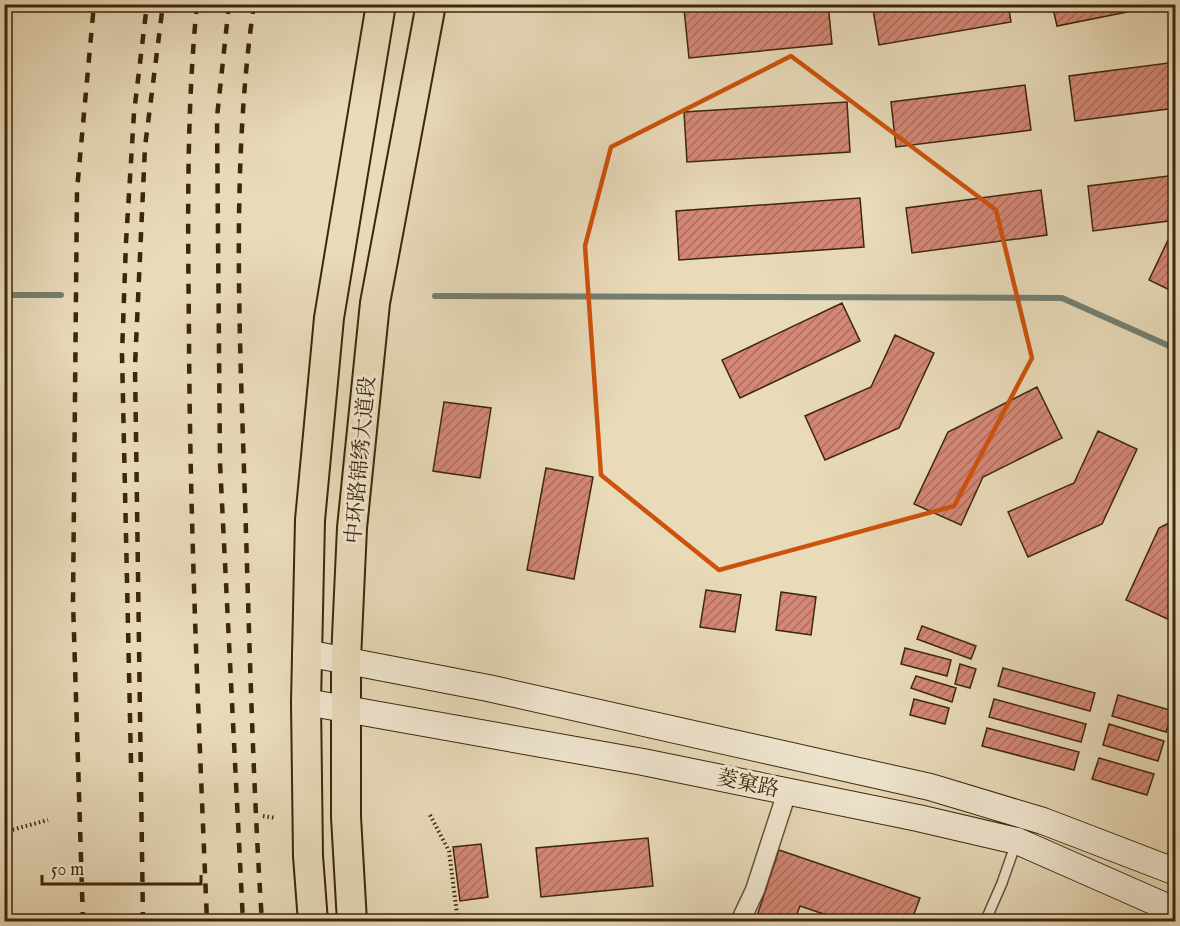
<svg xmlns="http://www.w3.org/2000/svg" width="1180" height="926" font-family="'IM FELL English','Noto Serif SC',serif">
  <defs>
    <pattern id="building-hatch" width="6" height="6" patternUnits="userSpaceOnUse" patternTransform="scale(1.5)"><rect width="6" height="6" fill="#d48776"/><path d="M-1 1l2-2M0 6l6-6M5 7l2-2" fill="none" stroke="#ad6e5f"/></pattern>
  </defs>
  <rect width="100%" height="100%" fill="#e9dbba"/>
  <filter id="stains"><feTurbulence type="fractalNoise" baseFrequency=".00333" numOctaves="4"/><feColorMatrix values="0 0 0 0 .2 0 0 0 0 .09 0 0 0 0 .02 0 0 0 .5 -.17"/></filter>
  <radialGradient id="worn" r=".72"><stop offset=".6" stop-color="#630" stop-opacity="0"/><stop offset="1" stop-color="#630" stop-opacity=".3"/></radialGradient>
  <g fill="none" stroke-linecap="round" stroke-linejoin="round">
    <path stroke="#747f71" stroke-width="6" d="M4,295H61
      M435,296L1062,298L1176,349"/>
  </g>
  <path fill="url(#building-hatch)" stroke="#3c2709" stroke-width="1.5" d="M725,4H828L832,44L689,58L684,9Z
    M872,4H1008L1011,22L879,45Z
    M1052,4H1167L1057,26Z
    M1176,62V108L1075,121L1069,76Z
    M1025,85L1031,130L896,147L891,102Z
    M847,102L850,152L687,162L684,112Z
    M1176,175V220L1093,231L1088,186Z
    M1041,190L1047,235L912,253L906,208Z
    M860,198L864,247L679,260L676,211Z
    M1169,238L1176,241V293L1149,280Z
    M842,303L860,341L740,398L722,360Z
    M895,335L934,353L899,428L825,460L805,416L871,387Z
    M1037,387L1062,438L983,477L961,525L914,504L948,432Z
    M444,402L491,408L480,478L433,471Z
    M1098,431L1137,449L1102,524L1028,557L1008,512L1074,483Z
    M546,468L593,477L574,579L527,570Z
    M1176,519V614L1172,621L1126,600L1159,528Z
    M4,585L7,663H4Z
    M706,590L741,595L735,632L700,627Z
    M781,592L816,597L811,635L776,630Z
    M922,626L976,646L971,659L917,639Z
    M905,648L951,660L947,676L901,664Z
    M960,664L976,669L970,688L955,684Z
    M1003,668L1095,693L1090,711L998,686Z
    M4,672L8,762H4Z
    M916,676L956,688L952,702L911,688Z
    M1118,695L1173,711L1166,732L1112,716Z
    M914,699L949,708L945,724L910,715Z
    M994,699L1086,724L1081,742L989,717Z
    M1109,724L1164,741L1158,761L1103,745Z
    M987,728L1079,752L1074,770L982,746Z
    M1099,758L1154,774L1147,795L1092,779Z
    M648,838L653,886L541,897L536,848Z
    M481,844L488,897L460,901L453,847Z
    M779,850L920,898L911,922H847L800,906L794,922H755Z"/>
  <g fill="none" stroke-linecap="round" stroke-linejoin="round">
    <defs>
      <path id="lane" d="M985,922L1002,883L1016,843"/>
      <path id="street" d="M740,922L755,890L787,792"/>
      <path id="secondary" d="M306,653L488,688L930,787L1043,821L1176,872
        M306,702L643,762L918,818L1017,841L1176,911"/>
      <path id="primary" d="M313,922L308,856L306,702L310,520L329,318L381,4
        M352,922L346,817V659L352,528L375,303L431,4"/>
    </defs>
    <use href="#lane" stroke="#675435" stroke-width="12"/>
    <use href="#street" stroke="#675435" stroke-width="21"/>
    <use href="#secondary" stroke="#3c2709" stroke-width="28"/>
    <use href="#primary" stroke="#3c2709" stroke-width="32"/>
    <path stroke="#3c2709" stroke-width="4" stroke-dasharray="1.5 3" stroke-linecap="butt" d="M430,815L449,851L458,922
      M263,816L276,818
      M4,832L48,820"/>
    <use href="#lane" stroke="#f1e8d2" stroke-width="9"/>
    <use href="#street" stroke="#f1e8d2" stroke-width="18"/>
    <use href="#secondary" stroke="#f1e8d2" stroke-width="26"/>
    <use href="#primary" stroke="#e9dbba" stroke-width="28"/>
    <path stroke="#3c2709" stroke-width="4.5" stroke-dasharray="10 10" stroke-linecap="butt" d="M197,4C186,115 188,225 189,336C190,531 199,726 207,922
      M229,4L217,117L220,463L243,922
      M254,4C232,155 239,318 244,470C249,620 252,771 262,922
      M131,763L122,354L126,242L134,113L147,4
      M83,922L73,602L77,190L94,4
      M143,922L135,366L145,147L163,4"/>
  </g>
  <path fill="none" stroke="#ce520c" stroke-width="4.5" stroke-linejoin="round" d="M791,56L996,210L1032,358L954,506L719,570L601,475L585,246L611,147Z"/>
  <g text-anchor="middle" stroke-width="6" stroke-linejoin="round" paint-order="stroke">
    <g font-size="21" fill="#3c2709" stroke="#f1e8d2">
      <text transform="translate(360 460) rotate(-85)" y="7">中环路锦绣大道段</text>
      <text transform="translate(748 783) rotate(12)" y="7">菱窠路</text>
    </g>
  </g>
  <rect width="1180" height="926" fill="none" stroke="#e9dbba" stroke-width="24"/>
  <rect x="6" y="6" width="1168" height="914" fill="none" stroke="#3c2709" stroke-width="3"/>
  <rect x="12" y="12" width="1156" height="902" fill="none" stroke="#3c2709" stroke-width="1.5"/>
  <path d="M42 875v9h159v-9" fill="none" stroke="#3c2709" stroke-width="3"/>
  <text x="51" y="875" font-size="18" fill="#3c2709" stroke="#f1e8d2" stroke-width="4.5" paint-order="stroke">50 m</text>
  <rect width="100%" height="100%" filter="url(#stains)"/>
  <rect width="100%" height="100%" fill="url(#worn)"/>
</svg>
